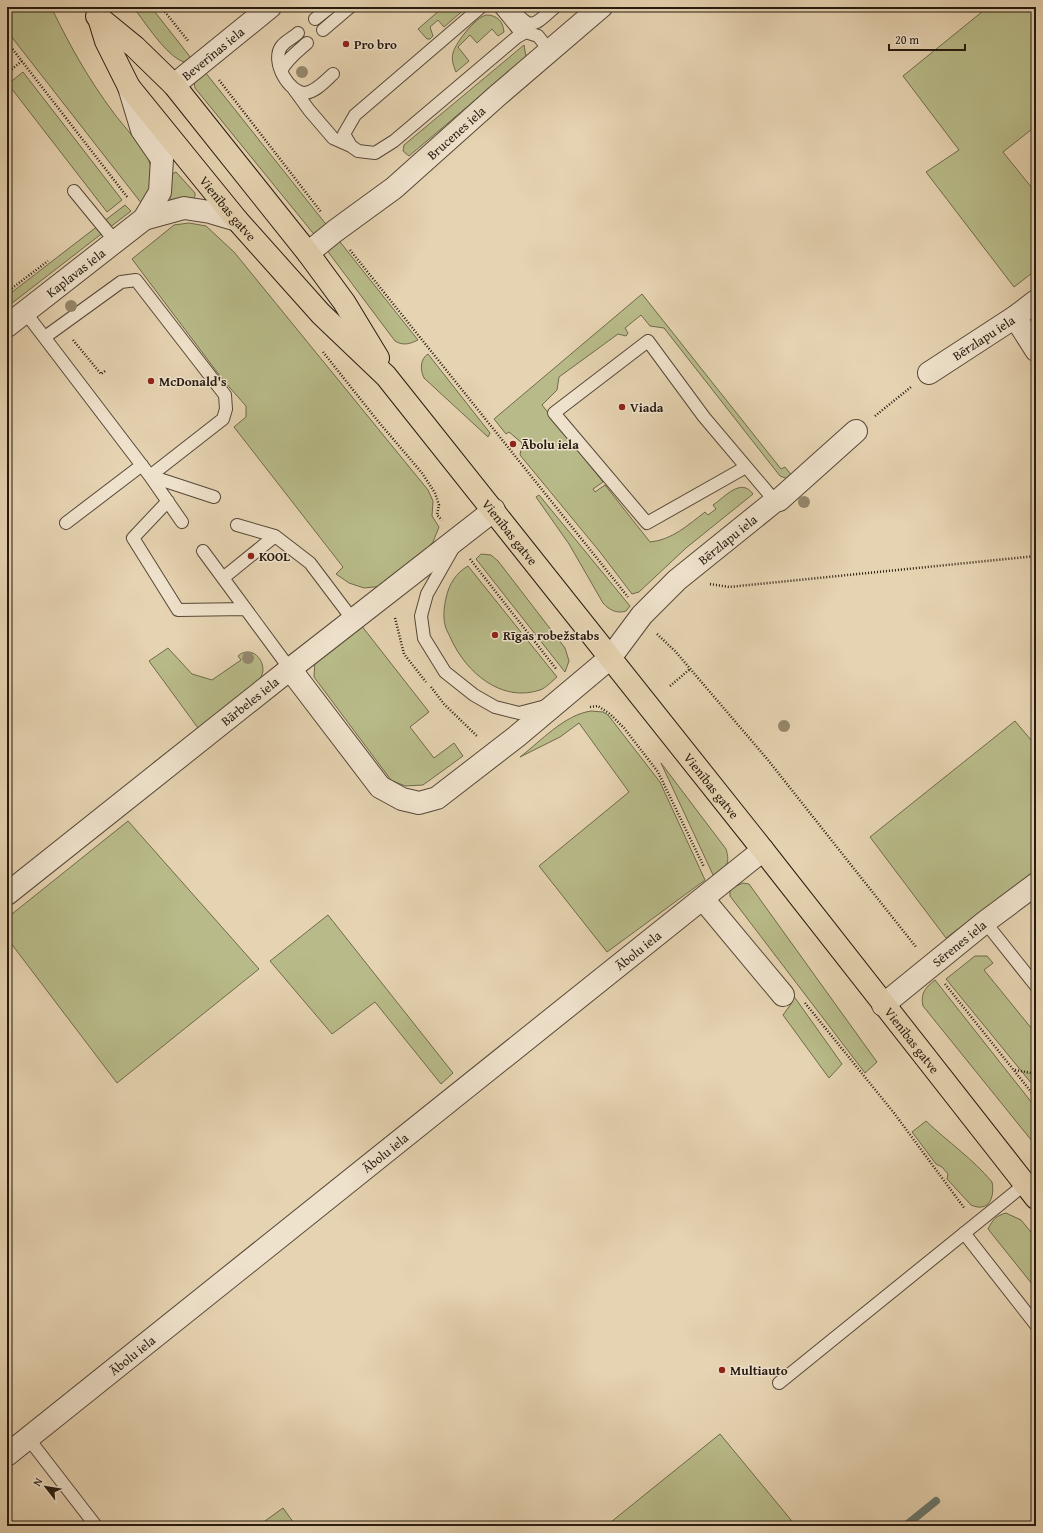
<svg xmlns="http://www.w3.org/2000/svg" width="1043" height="1533" font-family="'Gentium Book Plus',serif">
  <rect width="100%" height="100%" fill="#e6d3b1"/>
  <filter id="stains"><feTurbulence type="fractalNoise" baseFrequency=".005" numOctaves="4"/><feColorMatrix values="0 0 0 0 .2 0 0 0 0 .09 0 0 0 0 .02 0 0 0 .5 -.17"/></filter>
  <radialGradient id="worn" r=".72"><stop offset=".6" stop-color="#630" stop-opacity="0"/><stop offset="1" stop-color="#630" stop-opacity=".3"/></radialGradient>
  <path fill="#b8bb89" stroke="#6f6a4c" d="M7,7H49L54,13C71,48 90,81 113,112C123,126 146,149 150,164C155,181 150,189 142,204L7,31Z
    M133,7H151L191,58L184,62C166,56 145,22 133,7Z
    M440,7H467L444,27L438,20L430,27L433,36L430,39H427L418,29L441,9Z
    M988,7H1036V126L1003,152L1036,193V270L1014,287L926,172L959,150L903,76Z
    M486,15C497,15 503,21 504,32L498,36L492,29L477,43L470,35L458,47L469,61L456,72C454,67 451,60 453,53C456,42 475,18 486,15Z
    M524,45L526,57L409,156L403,151L404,145Z
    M23,72L122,200L107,212L8,84Z
    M205,72L418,340C410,344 403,346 395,341L326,249L195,88L194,82Z
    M176,172L195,193V196L193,199L173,200L170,199L169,195L172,174Z
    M125,205L131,211L7,307V296Z
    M189,223L206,226L234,252L428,490L433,501L432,516L439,527L433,542L408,567L383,586L364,588L349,583L336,574L343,567L234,427L246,417V406L223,380L132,259L174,225Z
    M642,294L781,469L785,467L793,477L788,479L780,476L664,328L650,326L641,315L625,328L628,333L626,336L618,334L559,377L557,390L542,405L603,482L593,489L595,492L605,485L650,542C672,540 688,525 705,512L708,515L716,509L713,505C725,497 741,477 753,494L686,548L639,592L632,594L600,552L520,455L522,443L509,432L506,434L494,419Z
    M428,354L490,433L488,437L424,378C420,370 420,359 428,354Z
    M539,495L630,606L626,611C617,614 609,610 603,603L569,544L536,497Z
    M481,554L491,555L498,561L565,648L569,661L565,672L476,559Z
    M468,566L557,677C552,681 546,688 540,690C501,703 466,672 451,639C449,634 446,630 445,625C443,616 444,607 446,598C449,584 456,573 468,566Z
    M361,625L429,712L410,727L434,758L454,743L463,756L423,785L405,786L391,780L314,677L315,660Z
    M168,648L192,674L212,680L241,660L238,656C249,646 263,656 263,670C263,674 260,679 258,682L172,757L153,763L198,728L149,661Z
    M591,711L603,712L608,715L660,782L705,880L607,952L539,866L629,792L579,723L560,737L520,757C541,741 564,715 591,711Z
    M1015,721L1036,746V870L946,938L870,837Z
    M661,763L726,849C731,865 725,867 714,877Z
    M128,821L259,969L117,1083L7,938V918Z
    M743,883L749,884L877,1062L865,1073L730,896V891L734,887Z
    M328,915L453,1073L441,1084L375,1002L332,1034L270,961Z
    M975,956H987L993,963L984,970L1036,1034V1082L1032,1084L946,979Z
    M935,980L1036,1108V1146L923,1006C920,993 926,987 935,980Z
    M793,995L842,1064L829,1078L783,1015L791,1004Z
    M926,1121C948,1142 973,1159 992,1182C995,1197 989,1213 971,1205L947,1179L948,1174L942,1167L936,1164L912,1132Z
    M1006,1213L1021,1220L1036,1238V1289L988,1229C993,1219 996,1216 1006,1213Z
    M720,1434L796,1526H606Z
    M283,1508L296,1526H258Z"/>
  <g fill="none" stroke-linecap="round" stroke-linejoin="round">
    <path stroke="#69786f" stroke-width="8" d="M905,1526L936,1501"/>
    <defs>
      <path id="service" d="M481,7L355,115L344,134L351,146L358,151L375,153L394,141L517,37L526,32L538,36L550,51
        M500,7L522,34
        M511,7C532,32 533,26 555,7
        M315,19L330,7
        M323,30L350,7
        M298,33C293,38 285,41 281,47C271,62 289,93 305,93C316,92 326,80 333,74
        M281,71C287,59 297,52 307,43
        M293,88L309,110L333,138L351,146
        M74,191L115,241
        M25,312L150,476L182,522
        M45,337L121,282L136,280L225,395L226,409L223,419L150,476
        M746,467L647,523L554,413L648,341L704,417L775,501
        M150,476L214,497
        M168,501L133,538L178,610L246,609
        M66,523L142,465
        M237,525L275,536L310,563L353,620
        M452,550L427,594L421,616L424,638L445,672L474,695L495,707L519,713L546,706
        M203,551L290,669
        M223,578L275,536
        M985,922L1036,986
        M964,1233L1036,1325
        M779,1383L1025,1184
        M28,1438L96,1526"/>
      <g id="minor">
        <path id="s1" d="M174,85L270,7"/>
        <path d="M144,219L184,208L210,212L237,220"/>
        <path id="s2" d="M308,253L335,231L394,188L497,96L601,7"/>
        <path d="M1015,317L1036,350"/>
        <path id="s3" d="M7,326L144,219L160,192L162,159L142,130L129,87"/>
        <path id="s4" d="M929,373L1015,317L1036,301"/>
        <path id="s5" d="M290,669L380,787L402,799L419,803L437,798L516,737L610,658L642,615L677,580L775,501L779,500L856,431"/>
        <path id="s6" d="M7,894L290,669L494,510"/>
        <path d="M703,899L783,995"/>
        <path id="s7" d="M883,1005L985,922L1036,884"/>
        <path id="s8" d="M7,1455L763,850"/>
      </g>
      <g id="trunk">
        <path d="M97,16L135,47L174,85L308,253L344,302L378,358"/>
        <path id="s9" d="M99,18L106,41L129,87L237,220L321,314L386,376L763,850L1036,1198"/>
      </g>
    </defs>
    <use href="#service" stroke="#564838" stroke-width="14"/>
    <use href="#minor" stroke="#564838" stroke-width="24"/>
    <use href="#trunk" stroke="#261a0f" stroke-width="24"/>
    <path stroke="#261a0f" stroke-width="2.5" stroke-dasharray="1 2" stroke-linecap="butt" d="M161,7L189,42
      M7,42L128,198
      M7,73L22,61
      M219,80L321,212
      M350,250L628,597
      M7,292L48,261
      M73,340L101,374L105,371
      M323,352L377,420L422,473L435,493L439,505L437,515L442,520
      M875,416L911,387
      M470,559L557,670
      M710,584L729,587L1036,556
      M395,618L404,654L426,682
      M657,634L675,651L768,760L916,947
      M670,686L690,669
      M431,687L444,704L478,737
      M590,707L598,706L610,714L624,728L658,772L704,867
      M945,984L1036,1098
      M805,1003L894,1113L965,1209
      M1015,1070L1036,1074"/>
    <use href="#service" stroke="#efe2cc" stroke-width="12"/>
    <use href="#minor" stroke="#efe2cc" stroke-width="22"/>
    <use href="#trunk" stroke="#e6d3b1" stroke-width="22"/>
  </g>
  <g fill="#95886c">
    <circle cx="302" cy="72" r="6"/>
    <circle cx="71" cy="306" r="6"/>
    <circle cx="804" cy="502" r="6"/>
    <circle cx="248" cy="658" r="6"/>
    <circle cx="784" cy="726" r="6"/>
  </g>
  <g fill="#8f2418" stroke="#efe2cc" stroke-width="1.5">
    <circle cx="346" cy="44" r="4"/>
    <circle cx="151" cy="381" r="4"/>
    <circle cx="622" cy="407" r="4"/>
    <circle cx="513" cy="444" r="4"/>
    <circle cx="251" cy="556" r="4"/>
    <circle cx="495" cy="635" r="4"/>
    <circle cx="722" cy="1370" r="4"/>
  </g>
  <g text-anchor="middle" stroke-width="3" stroke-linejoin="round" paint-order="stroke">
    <g font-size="13" font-weight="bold" fill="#261a0f" stroke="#efe2cc" text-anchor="start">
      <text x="354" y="49">Pro bro</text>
      <text x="159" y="386">McDonald's</text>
      <text x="630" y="412">Viada</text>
      <text x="521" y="449">Ābolu iela</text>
      <text x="259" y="561">KOOL</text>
      <text x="503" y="640">Rīgas robežstabs</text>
      <text x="730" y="1375">Multiauto</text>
    </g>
    <g font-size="13" fill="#261a0f" stroke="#efe2cc">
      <text dy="5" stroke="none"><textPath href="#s1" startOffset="50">Beverīnas iela</textPath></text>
      <text dy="5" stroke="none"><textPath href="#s2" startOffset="191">Brucenes iela</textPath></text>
      <text dy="5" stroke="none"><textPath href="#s9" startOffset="232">Vienības gatve</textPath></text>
      <text dy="5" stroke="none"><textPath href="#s3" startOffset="87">Kaplavas iela</textPath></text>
      <text dy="5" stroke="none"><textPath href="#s4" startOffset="65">Bērzlapu iela</textPath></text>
      <text dy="5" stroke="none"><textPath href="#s9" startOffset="662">Vienības gatve</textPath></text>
      <text dy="5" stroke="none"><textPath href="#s5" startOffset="600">Bērzlapu iela</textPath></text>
      <text dy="5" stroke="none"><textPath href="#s6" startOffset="310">Bārbeles iela</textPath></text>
      <text dy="5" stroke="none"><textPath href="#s9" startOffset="986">Vienības gatve</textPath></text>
      <text dy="5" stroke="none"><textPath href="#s7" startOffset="98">Sērenes iela</textPath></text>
      <text dy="5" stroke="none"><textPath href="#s8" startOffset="808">Ābolu iela</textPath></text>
      <text dy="5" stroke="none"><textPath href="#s9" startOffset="1310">Vienības gatve</textPath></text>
      <text dy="5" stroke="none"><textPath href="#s8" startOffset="484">Ābolu iela</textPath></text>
      <text dy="5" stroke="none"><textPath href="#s8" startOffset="160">Ābolu iela</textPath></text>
    </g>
  </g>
  <rect width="1043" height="1533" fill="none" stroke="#e6d3b1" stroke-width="24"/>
  <rect x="8" y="8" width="1027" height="1517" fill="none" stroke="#261a0f" stroke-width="2"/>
  <rect x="12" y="12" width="1019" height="1509" fill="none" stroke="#261a0f"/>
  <g transform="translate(46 1487) rotate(301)" stroke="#efe2cc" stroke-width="3" paint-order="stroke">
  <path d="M0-3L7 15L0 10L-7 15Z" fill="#261a0f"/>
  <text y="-6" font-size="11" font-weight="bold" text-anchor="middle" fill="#261a0f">N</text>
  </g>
  <path d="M889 44v6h76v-6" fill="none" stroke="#261a0f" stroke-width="2"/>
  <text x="895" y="44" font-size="12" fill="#261a0f" stroke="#efe2cc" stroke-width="3" paint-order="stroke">20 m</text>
  <rect width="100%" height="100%" filter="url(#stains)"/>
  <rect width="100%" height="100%" fill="url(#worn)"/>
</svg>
